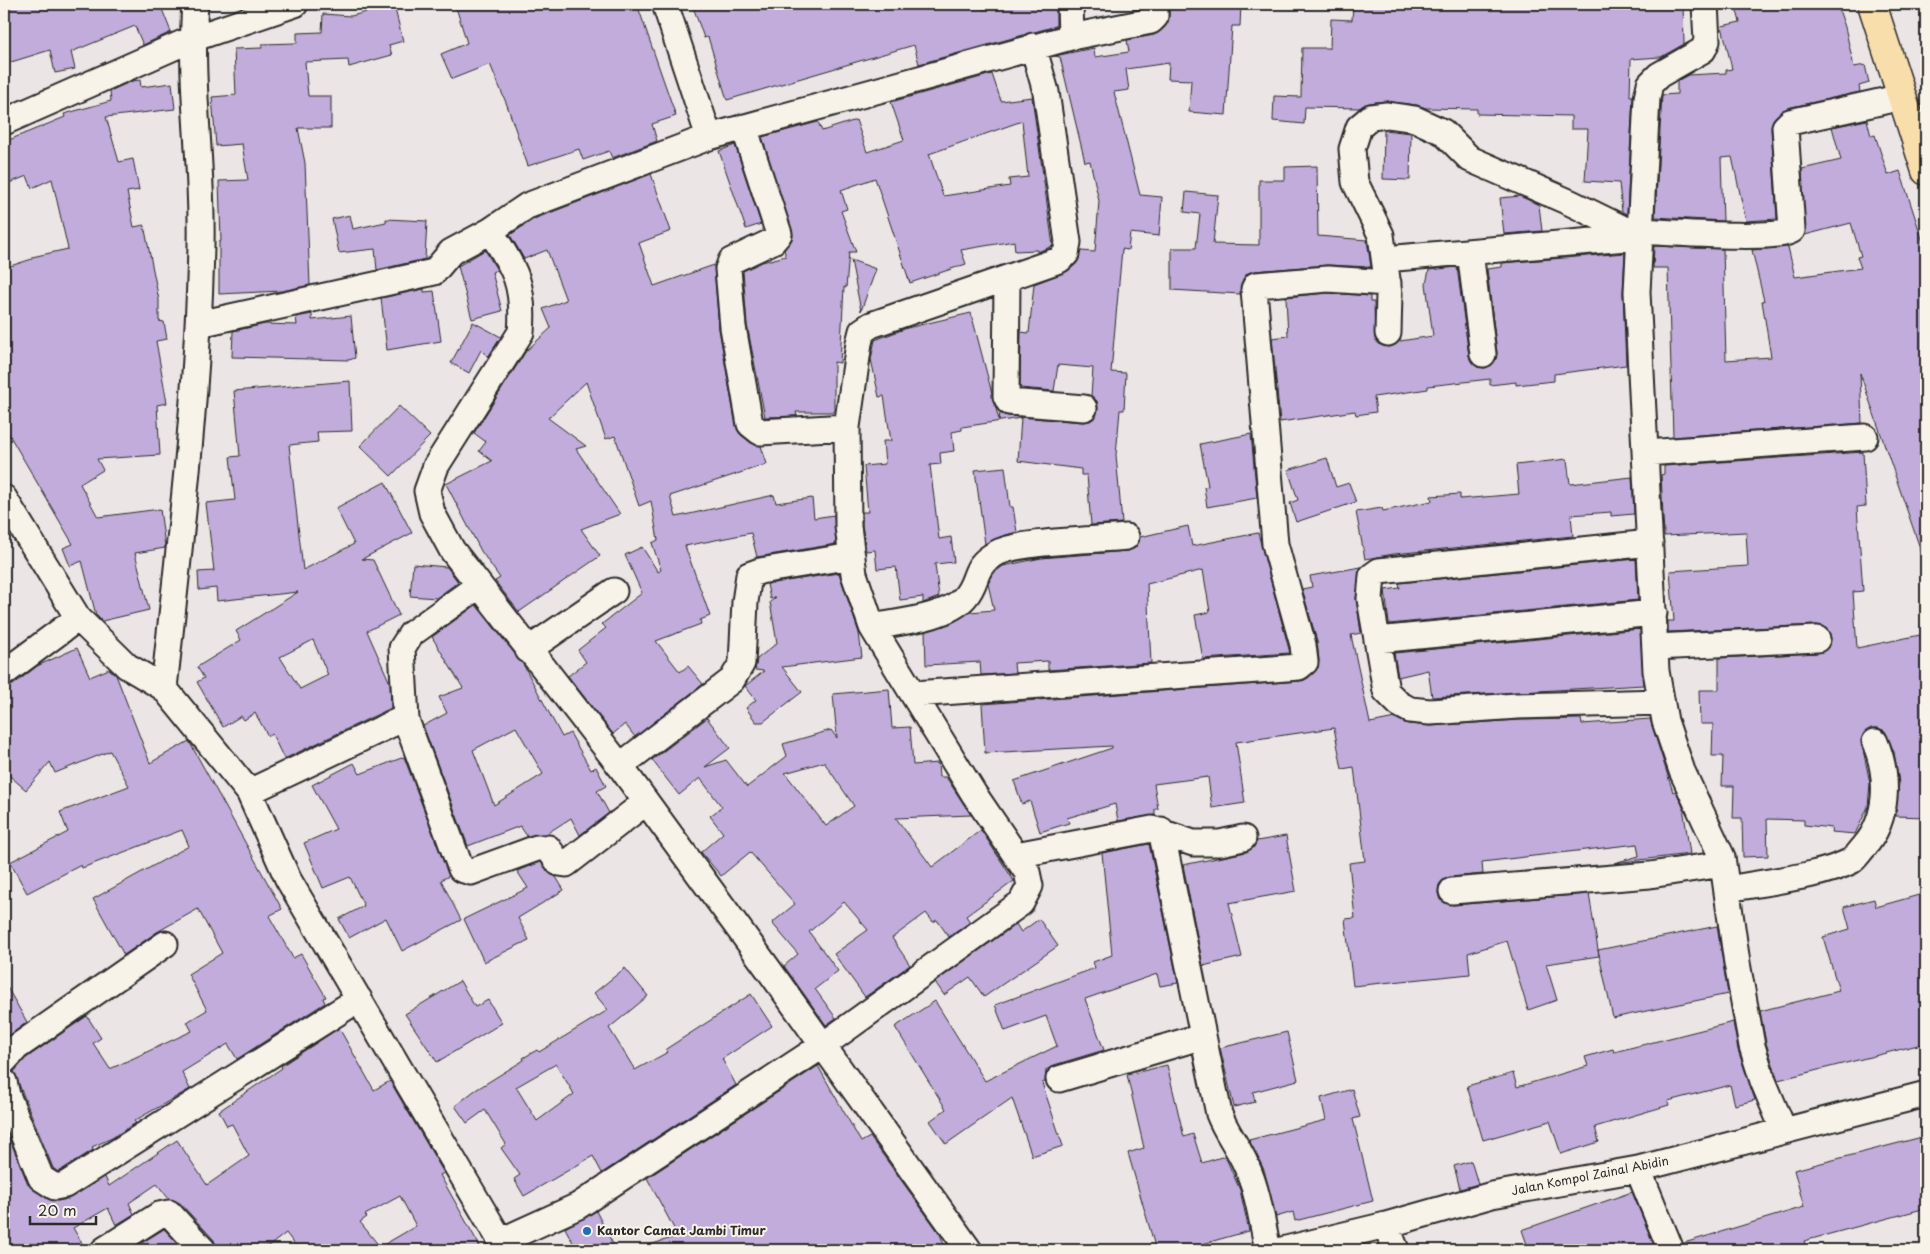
<svg xmlns="http://www.w3.org/2000/svg" width="1930" height="1254" font-family="'Playpen Sans',sans-serif">
  <rect width="100%" height="100%" fill="#ece5e5"/>
  <filter id="ink" filterUnits="userSpaceOnUse"><feTurbulence type="fractalNoise" baseFrequency=".02" numOctaves="2"/><feDisplacementMap in="SourceGraphic" scale="10" xChannelSelector="R" yChannelSelector="G"/><feConvolveMatrix kernelMatrix="1 2 1 2 8 2 1 2 1" color-interpolation-filters="sRGB"/></filter>
  <g filter="url(#ink)">
    <path fill="#c1acdb" stroke="#2b2b2b" fill-rule="evenodd" d="M4,4H160L171,32L143,45L135,26L71,52L75,69L55,73L50,50L8,63L4,51Z
      M455,4H637L676,116L652,124L657,141L612,158L609,151L583,160L579,149L528,166L507,105L490,64L452,79L441,54L467,43Z
      M692,4H981L983,10L1004,4H1056V26L919,64L914,45L727,100L708,37L704,38Z
      M1169,4H1241L1240,26H1232L1226,115L1189,112L1191,80L1168,79L1169,63L1126,69L1129,90L1114,92L1140,195L1162,197L1159,236L1130,233L1128,250L1122,249L1111,372L1126,373L1124,410H1120L1116,455L1122,523L1091,525L1087,475H1081V469L1018,461L1021,418L962,427V430L952,432L954,451L940,453L941,464L930,465L939,539L951,537L954,562L935,564L939,597L923,603V597L900,600L896,567L877,569L875,550L866,551L862,525V512H868L864,466L885,464L883,441H891L884,396L879,397L871,359L875,340L907,328L971,313L999,420L1000,413L1008,416L1083,422L1090,421L1096,417L1098,409L1097,401L1091,396L1093,368L1058,365L1054,391L1020,388L1021,332L1029,333L1034,284L1068,271L1076,264L1081,251L1095,252L1099,201L1090,161L1085,162L1060,57L1054,56L1094,48L1095,57L1129,52L1127,40L1154,35L1165,27L1169,17Z
      M1353,4H1683L1684,44L1661,57L1631,59L1630,96H1633L1627,214L1622,212L1619,183L1585,181L1588,129H1571V116L1477,114V109L1426,108L1417,105L1385,101L1369,103L1359,108L1305,107L1304,124L1273,121L1274,96L1301,97L1302,48H1330L1331,19L1352,20Z
      M1735,4H1837L1845,27L1854,67L1865,65L1869,83L1859,86L1860,92L1787,108L1775,117L1771,128L1777,219L1746,221L1732,157L1721,158L1723,221L1655,217L1662,95L1677,94V81L1688,75L1726,73V70L1732,69L1722,26L1740,22Z
      M394,5L403,41L389,45L392,55L349,67L348,60L305,62L308,96H331V128H298L305,163L310,285L282,291L219,294V242L221,241L219,181L248,180L242,144L216,146L212,97L236,95L234,49L262,48V44L297,43V33L322,32L323,14L351,16Z
      M992,74L1001,101L1032,97L1053,246L1037,252V250L1015,251L1014,241L961,250L966,264L910,283L875,178L841,190L847,209L841,211L856,252H849L846,288L844,287L840,363L834,362V412H796L797,416L765,417L747,325L743,271L762,262L786,256L784,250L793,236L762,137L818,122L822,131L856,120L867,152L904,140L891,102ZM1022,121L1028,177L1009,179L1010,186L943,196L929,154Z
      M140,80L141,87L172,83L175,109L106,117L119,162L133,159L139,190L127,192L134,227L144,225L159,300V321L164,322L167,339L156,341L167,403L157,405L160,455L97,459L103,470L80,484L98,517L160,509L165,546V548L135,553L149,610L102,621L96,615L82,561L70,566L63,548L73,544L4,426V268L32,259V257L68,249L52,179L32,188L27,176L4,185V142L65,117L64,114L111,101L110,91L132,81Z
      M1867,120L1871,136L1875,135L1888,175L1900,171L1926,251V282L1921,284L1926,301V556L1923,557L1860,373L1862,423L1673,437L1668,268H1653L1654,246L1723,249L1726,360L1771,357L1762,301H1764L1752,250L1788,247L1795,277L1861,268L1857,257L1861,256L1851,223L1805,235L1802,169L1841,160L1832,127Z
      M1384,130L1411,133L1410,180L1383,179Z
      M735,145L761,224L746,229L719,151Z
      M1317,166L1318,236L1367,240L1371,267L1327,265L1255,271L1248,273L1243,279L1240,294L1172,290V248H1196L1200,214L1184,212L1186,192L1218,195L1213,244L1259,245V180H1285V167Z
      M651,174L671,231L639,243L654,286L714,265L719,329L736,426L741,435L751,443L761,446L767,464L670,496L676,517L774,495L776,503L812,498L814,518L834,515L836,544L757,557L751,533L685,546L710,616L700,620L701,624L656,641L680,672L688,666L703,684L635,737L625,724L613,734L568,676L586,662L578,650L606,628L602,624L642,593L625,555L642,547L658,572L661,570L652,543L658,540L651,501L639,506L615,436L606,439L586,382L548,418L586,446L576,449L620,514L581,529L600,556L519,612L495,581L500,578L481,551L446,484L492,461L479,451L486,442L474,433L526,351L551,328L543,309L566,300L547,250L524,259L510,235L534,219Z
      M1520,196L1539,205L1542,231L1504,234L1500,198Z
      M350,215L353,229L386,222V219L427,221L425,259L377,270L375,249L339,253L332,219Z
      M485,250L497,270L492,272L502,311L472,319L458,266Z
      M1625,253L1623,293L1626,365L1554,374V381L1516,385V382L1490,385V379L1428,386V389L1374,397L1376,412L1356,415L1355,411L1280,422L1272,338L1288,336L1286,297L1328,293L1370,296V302H1374L1375,339L1378,344L1388,347L1400,341L1433,336L1426,284L1429,270L1457,267L1469,356L1477,367L1485,368L1492,365L1497,353L1487,269L1502,267V263Z
      M851,260L876,269L861,311Z
      M424,289V292L434,291L441,341L387,350L381,298Z
      M312,314V320L351,316L355,358L349,360L232,357L233,331L265,324L297,325L296,317Z
      M473,322L501,337L488,357L481,350L469,373L451,363Z
      M350,381L352,431L317,432L318,442L289,445L303,570L354,544L336,508L385,482L412,533L362,559L373,560L399,615L367,631L390,683L391,708L284,759L272,734L268,736L255,713L244,720L241,716L223,727L197,682L204,678L197,667L241,640L236,631L298,592L217,601L216,588L199,590L198,572L214,571L206,503L235,500L230,457L240,456L234,391ZM313,640L328,675L300,689L280,657Z
      M399,406L430,436L391,476L360,446Z
      M1251,434L1257,498L1207,507L1204,487L1208,486L1200,444Z
      M1863,452L1866,506L1857,507L1863,591L1853,592L1857,648L1920,635L1926,665V733H1923L1922,783H1926V817L1895,816L1899,783L1894,752L1885,731L1878,728H1871L1864,733L1861,740L1870,783L1868,807L1855,834L1831,832L1832,828L1804,825V820L1767,819L1768,856L1743,857L1742,818H1733L1734,786H1722L1723,756H1712L1713,724H1700L1699,690H1719V658L1818,653L1830,646L1831,638L1824,626L1816,625L1668,632V621H1674L1670,571L1748,566L1746,532L1664,536L1661,475L1664,474V466Z
      M1327,458L1336,487L1349,483L1356,502L1296,522L1290,503L1298,500L1288,470Z
      M1567,459L1570,484L1632,477L1634,514L1611,516V512L1571,515L1573,536L1394,554L1365,559L1356,512L1382,508L1383,511L1432,501L1431,496L1460,494V499L1519,494L1516,465Z
      M1005,467L1010,507H1013L1017,532L1002,536L985,544L975,470Z
      M1188,526L1192,546L1258,533L1290,653L1203,659L1195,615L1210,612L1203,570L1147,584L1151,663L1048,670V661L1014,663L1015,673L981,675L980,662L926,665L925,632L952,623L970,612L994,610L988,584L994,573L1003,566L1041,558L1128,551L1135,548L1140,537Z
      M1636,559L1638,600L1389,624L1385,590L1400,588L1399,583Z
      M413,564L447,567L458,582L436,598L410,596Z
      M1361,567L1356,598L1361,633L1351,635L1370,723L1395,718L1408,724L1431,726L1518,720L1581,719L1582,724L1650,719L1673,792L1676,791L1683,807L1690,854L1614,863L1639,856L1637,844L1482,862L1483,874L1450,877L1443,880L1439,885L1438,893L1440,900L1453,905L1589,894L1599,956L1546,964L1557,1000L1528,1010L1507,941L1468,953L1470,974L1353,986L1345,919L1355,918L1349,863L1365,861L1354,767L1342,769L1334,728L1236,742L1245,803L1212,808L1208,777L1154,784L1158,809H1155V815L1118,821L1115,804L1067,818L1069,823L1040,832L1030,801L1022,804L1014,781L1112,748V746L985,753L982,704L1300,681L1308,678L1318,668L1319,660L1317,641L1302,589L1312,587L1310,576Z
      M839,573L859,633L862,657L782,667L802,692L763,722H756L746,708L756,700L745,686L764,671L755,670L757,659L777,643L770,602L776,597L770,599L767,584Z
      M476,605L523,664L562,737L570,733L591,770L596,767L606,786L597,791L609,813L580,835L571,818L546,834L527,836L520,826L468,846L423,726L447,713L439,697L463,688L432,637ZM516,727L543,774L494,805L473,750Z
      M1640,629L1644,685L1432,697L1428,670L1398,677L1394,653Z
      M77,648L90,677L109,669L116,675L150,763L189,741L282,909L269,916L293,958L301,954L326,997L323,998L325,1003L237,1059L228,1044L182,1072L190,1089L134,1121L136,1123L112,1138L92,1147L93,1150L58,1172L53,1168L14,1072L26,1058L87,1016L101,1038L93,1043L110,1069L192,1031L187,1022L207,1010L188,974L222,953L198,909L157,932L124,955L93,899L189,846L182,830L82,868L81,865L27,893L10,862L68,832L60,812L129,786L110,751L55,773L50,762L26,790L4,771V687L13,685L37,666Z
      M889,689L892,728L910,727L913,765L938,763L939,777H946L971,815L896,818L932,867L981,830L1014,881L966,916L970,922L949,937L937,920L933,922L926,913L892,938L910,965L865,997L834,954L868,930L844,902L809,932L838,971L815,989L836,1018L826,1025L784,966L798,954L772,923L795,904L750,852L721,876L701,852L723,833L710,816L722,807L700,778L679,795L652,760L707,718L730,748L705,767L726,760L747,787L787,756L783,744L831,730L837,738L833,694ZM824,762L854,806L826,826L785,773Z
      M404,757L449,876L441,880L461,920L402,951L386,918L349,938L339,919L364,906L350,877L323,888L304,843L336,829L312,785L354,763L360,774Z
      M1286,836L1296,891L1229,903L1242,957L1203,966L1183,865L1246,852L1253,848L1257,841Z
      M1149,844L1178,983L1160,986L1157,974L1085,999L1104,1050L1054,1065L1046,1070L1045,1082L1042,1083L1063,1146L1032,1156L1012,1098L946,1144L930,1121L946,1109L895,1027L935,1001L985,1081L1057,1046L1046,1016L1005,1031L995,1005L1095,968L1093,962L1112,955L1102,853Z
      M541,862L548,872L556,877L564,890L518,918L529,940L484,962L464,919L528,888L517,871Z
      M1926,893V1043L1778,1080L1766,1043L1760,1011L1839,991L1823,937L1850,929L1844,907L1874,899L1876,907Z
      M1039,919L1058,946L984,997L970,977L944,995L935,982L1016,924L1021,932Z
      M1717,926L1728,994L1613,1018L1598,950Z
      M625,968L648,996L609,1028L635,1070L668,1052L666,1049L751,994L772,1026L722,1059L736,1085L602,1173L593,1156L524,1196L514,1179L520,1175L501,1148L506,1144L485,1110L467,1123L455,1106L474,1091L524,1060L523,1058L537,1050L539,1052L608,1010L594,993ZM556,1064L574,1094L537,1121L516,1087Z
      M460,981L475,1007L488,1000L502,1023L437,1062L405,1014Z
      M4,982L27,1022L4,1040Z
      M1733,1022L1738,1050L1755,1100L1735,1105L1730,1085L1668,1101L1669,1105L1595,1127L1599,1142L1561,1154L1550,1121L1483,1140L1467,1086L1513,1073L1517,1087L1588,1066L1585,1057L1613,1049L1614,1052Z
      M339,1028L374,1090L390,1081L444,1173L440,1175L482,1250H299L286,1233L264,1250H217L214,1240L180,1203L169,1199L157,1184L129,1203L134,1214L116,1225L108,1208L73,1228L86,1250H4V1125L28,1184L48,1199L58,1201L68,1199L105,1177L109,1186L177,1140L207,1185L249,1156L232,1124L227,1126L219,1111L282,1068L281,1066ZM400,1196L416,1226L380,1247L360,1222L367,1217L365,1215Z
      M1287,1032L1298,1080L1253,1092L1255,1102L1234,1107L1220,1048Z
      M1167,1065L1184,1137L1193,1134L1202,1163L1225,1156L1240,1190L1249,1231L1181,1250H1156L1128,1153L1144,1148L1127,1075Z
      M818,1066L861,1142L870,1137L940,1234L946,1250H647L646,1246L678,1236L647,1178Z
      M1352,1089L1360,1117L1353,1119L1373,1201L1295,1221L1293,1212L1276,1217L1264,1170L1249,1140L1326,1120L1321,1098Z
      M1926,1136V1208L1804,1241L1807,1250H1685L1684,1243L1804,1207L1794,1170Z
      M1471,1161L1478,1184L1460,1189L1454,1166Z
      M1632,1192L1656,1250H1529L1522,1230Z
      M596,1211L616,1250H577L565,1228Z
      M164,1229L184,1250H130Z"/>
    <g fill="none" stroke-linecap="round" stroke-linejoin="round">
      <defs>
        <path id="minor" d="M665,4L709,137
          M1705,4L1707,41L1703,50L1659,75L1650,84L1647,98L1637,292L1656,671L1665,721L1682,771L1722,857L1737,963L1752,1046L1763,1081L1784,1131
          M1071,37L1151,21L1155,17V4
          M4,122L192,39L295,4
          M744,127L779,234L773,241L731,261L728,269L733,327L750,424L760,432L847,427
          M1640,231C1664,232 1780,241 1792,230L1785,127L1790,122L1902,97
          M1470,252L1483,354
          M1385,259L1638,237
          M1007,279L1006,396L1009,402L1084,408
          M199,324L434,272L451,252L490,231
          M1388,333L1389,294L1381,235L1355,182L1352,149L1359,127L1371,117L1387,115L1415,119L1443,132L1470,159L1571,203L1640,237
          M1646,453L1865,437
          M4,498L78,618L127,666L164,688L249,792L288,879L506,1250
          M1650,543L1379,571L1372,576L1370,599L1386,691L1399,704L1410,710L1430,712L1517,706L1661,702
          M872,627C898,622 948,618 965,597C980,579 971,567 997,553C1018,541 1098,540 1126,537
          M1377,640L1654,613
          M1656,647L1817,639
          M528,650L614,591
          M4,673L78,618
          M164,688C180,541 198,393 201,245C203,164 189,84 195,4
          M914,694L1273,669L1299,667L1305,662L1303,645L1275,544L1254,289L1256,285L1328,279L1388,283
          M406,720L402,648L411,634L478,586
          M620,766L732,680L742,663L745,602L749,575L760,571L852,556
          M249,792L396,722L406,720L461,869L471,872L537,848H548L559,863L566,864L646,802
          M1161,830L1219,1114C1226,1132 1238,1147 1246,1165C1258,1191 1262,1222 1268,1250
          M1016,855L1152,829L1193,843H1220L1243,838
          M1728,889C1763,882 1820,877 1851,861C1856,858 1860,851 1864,847C1889,818 1889,776 1875,742
          M1452,891L1650,875L1723,864
          M4,1061L17,1047L165,944
          M1059,1079L1203,1036
          M4,1082L7,1095L41,1178L55,1187L65,1185L359,999
          M1638,1169L1671,1250
          M1386,1225L1396,1250
          M501,1241L578,1206L822,1046L1021,903L1030,886L1027,872L974,794L872,627L854,574L848,526L847,427L859,343L862,331L871,325L1059,260L1066,254L1068,242L1046,92L1033,46
          M104,1250L159,1215L169,1213L203,1250
          M969,1250L769,970L620,766L452,550L432,513L427,491L436,466L521,332C525,286 515,268 490,231L527,206L709,137L1071,37L1070,4
          M1282,1250L1386,1225L1492,1195L1638,1169L1926,1094"/>
        <path id="major" d="M1872,4L1926,171"/>
      </defs>
      <use href="#minor" stroke="#2b2b2b" stroke-width="29"/>
      <use href="#major" stroke="#2b2b2b" stroke-width="31"/>
      <use href="#minor" stroke="#f7f3e8" stroke-width="25"/>
      <use href="#major" stroke="#f8deab" stroke-width="28"/>
    </g>
  </g>
  <circle fill="#1f6fb2" stroke="#f7f3e8" stroke-width="2" cx="587" cy="1231" r="5"/>
  <g text-anchor="middle" stroke-width="4" stroke-linejoin="round" paint-order="stroke">
    <g font-size="12" fill="#2b2b2b" stroke="#f7f3e8">
      <text transform="translate(1590 1176) rotate(-11)" y="4">Jalan Kompol Zainal Abidin</text>
    </g>
    <g font-size="12" font-weight="bold" fill="#2b2b2b" stroke="#f7f3e8" text-anchor="start">
      <text x="597" y="1235">Kantor Camat Jambi Timur</text>
    </g>
  </g>
  <rect width="1930" height="1254" fill="none" stroke="#f7f3e8" stroke-width="20"/>
  <rect x="10" y="10" width="1910" height="1234" fill="none" stroke="#2b2b2b" stroke-width="2" filter="url(#ink)"/>
  <path d="M30 1216v8h66v-8" fill="none" stroke="#2b2b2b" stroke-width="2.5"/>
  <text x="38" y="1216" font-size="15" fill="#2b2b2b" stroke="#f7f3e8" stroke-width="4" paint-order="stroke">20 m</text>
</svg>
